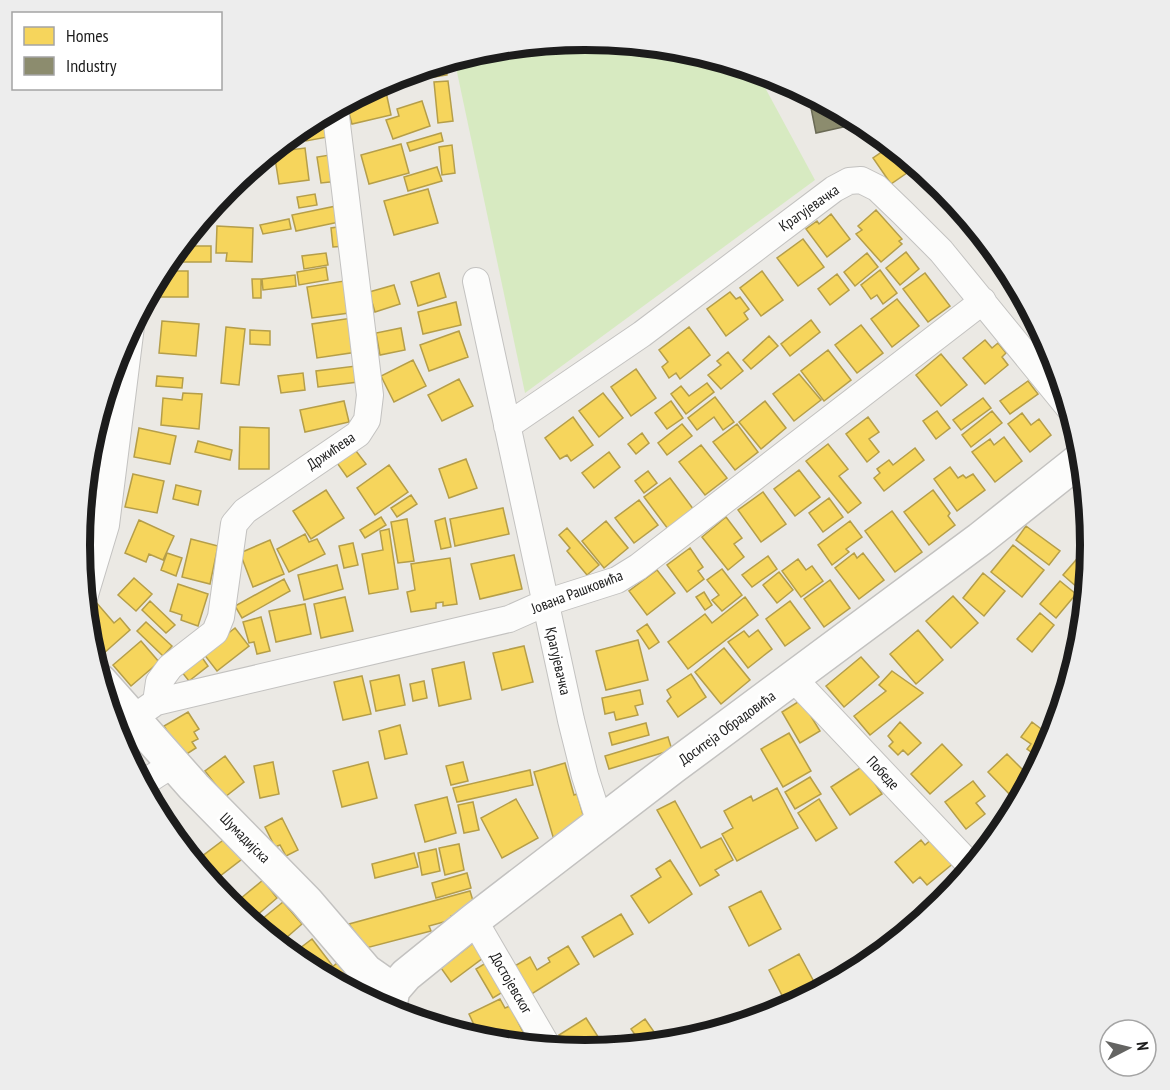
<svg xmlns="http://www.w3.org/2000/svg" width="1170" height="1090" font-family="'PT Sans Narrow',sans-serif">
  <rect width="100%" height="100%" fill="#ebe9e4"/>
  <path fill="#d7eac1" d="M585,39L684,49L756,71L815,180L525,393L454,58L487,49Z"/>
  <path fill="#f6d55c" stroke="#b59e49" stroke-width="1.5" d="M445,61L447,75L435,77L434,65Z
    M386,81L388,89L358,97V95Z
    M448,81L453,121L438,123L434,82Z
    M386,92L391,115L352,124L346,102Z
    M422,101L430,126L393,139L386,120L399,116L397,109Z
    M329,111L333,136L306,141L303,125L315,121V118Z
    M441,133L443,141L410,151L407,143Z
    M401,144L409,173L369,184L361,155Z
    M452,145L455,173L442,175L439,147Z
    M892,145L917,166L891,184L873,158Z
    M305,148L309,180L279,184L274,152Z
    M336,154L339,181L321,183L317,157Z
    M437,167L442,181L408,191L404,177Z
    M930,177L943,187L950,196L943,201L927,179Z
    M428,189L438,223L394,235L384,201Z
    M315,194L317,205L299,208L297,197Z
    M955,202L970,220L963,226L948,207Z
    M341,205L344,221L296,231L292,215Z
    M876,210L902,239L899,241L902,244L881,262L856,234L862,230L858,226Z
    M831,214L850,239L827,257L806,229L817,221L819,224Z
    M289,219L291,229L263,234L260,225Z
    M217,226L253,228L252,262L226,261L227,253H216Z
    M344,226L346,246L333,247L331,228Z
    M803,239L824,267L798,286L777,258Z
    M179,246H211V262H166Z
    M906,252L919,269L900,285L886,268Z
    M326,253L328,265L304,269L302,256Z
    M867,253L878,267L855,286L844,272Z
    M326,267L328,280L299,285L297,272Z
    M880,270L897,293L883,304L877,295L871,299L861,285Z
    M161,271H188V297H158V276Z
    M762,271L783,300L761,316L740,288Z
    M439,273L446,297L418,306L411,282Z
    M925,273L950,306L928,322L903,289Z
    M837,274L849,290L830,305L818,289Z
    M295,275L296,286L263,290L262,279Z
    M252,279H261V298H253Z
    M344,281L349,313L312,318L307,287Z
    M394,285L400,304L375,312L369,292Z
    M730,292L736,299L740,297L749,309L744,313L748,319L726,336L707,309Z
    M897,299L919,326L892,347L871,319Z
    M456,302L461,325L423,334L418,312Z
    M352,318L357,352L317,358L312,324Z
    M811,320L820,332L790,356L781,344Z
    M162,321L199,324L196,356L159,353Z
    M861,325L883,353L857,373L835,345Z
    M226,327L245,329L239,385L221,383Z
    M689,327L710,355L680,379L676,373L669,378L662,367L668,362L659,350Z
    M401,328L405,350L380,355L376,333Z
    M250,330L270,331V345L250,344Z
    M459,331L468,357L429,371L420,345Z
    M769,336L778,346L751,369L743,360Z
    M985,340L992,348L998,343L1006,353L1002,357L1008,365L985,384L963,358Z
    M828,350L851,380L824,401L801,371Z
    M728,352L743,371L721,389L708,375L721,365L717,361Z
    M941,354L967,385L941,406L916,375Z
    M413,360L426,386L394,402L381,376Z
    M356,366L358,382L318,387L316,371Z
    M636,369L656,398L631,416L611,387Z
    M303,373L305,390L281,393L278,376Z
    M799,374L821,400L794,421L773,394Z
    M157,376L183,378L182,388L156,386Z
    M459,379L473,406L442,421L428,395Z
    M1028,381L1038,394L1010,414L1000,401Z
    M707,383L714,392L686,414L671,394L681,386L689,396Z
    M183,393L202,394L199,429L161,425L163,398L182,400Z
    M603,393L623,418L599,437L579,411Z
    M715,397L734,422L723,430L714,417L697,430L688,418Z
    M983,398L991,408L961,430L953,420Z
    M344,401L349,422L305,432L300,410Z
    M671,401L683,418L667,429L655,413Z
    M765,401L786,428L761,449L739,422Z
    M937,411L950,428L936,439L923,421Z
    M992,411L1002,423L971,447L962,435Z
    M1022,413L1031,425L1039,419L1051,435L1030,452L1008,424Z
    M573,417L593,445L571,461L567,455L560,459L545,438Z
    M868,417L879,432L869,439L879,452L867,462L846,434Z
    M682,424L692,436L667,455L658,443Z
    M737,424L758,452L735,470L713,442Z
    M240,427L269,428V469H239Z
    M139,428L176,436L170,464L134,457Z
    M642,433L649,443L636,454L628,444Z
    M1004,437L1022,461L995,482L972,452L990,439L994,445Z
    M198,441L232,450L230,460L195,452Z
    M828,444L848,469L839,476L861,503L848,513L806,461Z
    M701,445L727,478L705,495L679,462Z
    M353,447L366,464L347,477L335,460Z
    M915,448L924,460L884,491L874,478L880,473L877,469L889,460L893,465Z
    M609,452L620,467L594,488L582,473Z
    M466,459L477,488L449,498L439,469Z
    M87,461L108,467L101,492L85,487Z
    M389,465L408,492L375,515L357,488Z
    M950,467L958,478L963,475L966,478L973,474L985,490L957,511L934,479Z
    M799,470L820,497L795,516L774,489Z
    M648,471L657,483L644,493L635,481Z
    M133,474L164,481L157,513L125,507Z
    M670,478L694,510L668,529L644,497Z
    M176,485L201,491L198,505L173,499Z
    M326,490L344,518L311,539L293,511Z
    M933,490L950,513L948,516L955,525L929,545L904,512Z
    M763,492L786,524L761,542L738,510Z
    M411,495L417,504L397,517L391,508Z
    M829,498L843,517L823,532L809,513Z
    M639,500L658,525L634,543L615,518Z
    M503,508L509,534L455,546L450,519Z
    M892,511L922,552L895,572L865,531Z
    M381,517L386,525L365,538L360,530Z
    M726,517L742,538L734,544L744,557L728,570L702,537Z
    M445,518L451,547L441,549L435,521Z
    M407,519L414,561L398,563L391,522Z
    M139,520L174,536L163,560L149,554L146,562L125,553Z
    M606,521L628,548L604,568L582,541Z
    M850,521L862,537L846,549L849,552L832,565L818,545Z
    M1026,526L1060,551L1049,565L1016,540Z
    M567,528L599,565L587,575L567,551L570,548L559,535Z
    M389,529L398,589L369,594L362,554L383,550L380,531Z
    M305,534L309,542L317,539L325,554L289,572L277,549Z
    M191,539L218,546L210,584L182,577Z
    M270,540L284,574L253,587L240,553Z
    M353,543L358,565L344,568L339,546Z
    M1013,545L1044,570L1022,597L991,572Z
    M1088,546L1091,549L1086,595L1063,575Z
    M690,548L703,567L698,571L704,579L687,592L667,565Z
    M167,553L182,558L176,576L161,570Z
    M854,553L857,558L863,553L884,580L859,599L835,568Z
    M514,555L522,589L480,599L471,564Z
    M768,556L777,569L752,587L742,575Z
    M450,558L457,604L443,606V602L436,603V608L411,612L407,592L415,590L411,564Z
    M798,559L806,570L812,566L823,581L801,597L782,571Z
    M337,565L343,589L304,600L298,575Z
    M722,569L742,595L722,611L712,600L719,595L707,580Z
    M657,570L675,593L647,615L629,591Z
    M779,572L793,590L777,603L763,585Z
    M983,573L1005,591L984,616L963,598Z
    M134,578L152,594L136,611L118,595Z
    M284,579L290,591L242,618L235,606Z
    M830,580L850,608L824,627L804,599Z
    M1060,581L1076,594L1056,618L1040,604Z
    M178,584L208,594L198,626L181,620L182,615L170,611Z
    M704,592L712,605L705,610L696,597Z
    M953,596L978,623L951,648L926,621Z
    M345,597L353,631L321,638L314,604Z
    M745,597L758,615L688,669L668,642L705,614L712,623Z
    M95,601L114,623L120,618L130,630L103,654L88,637L87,622Z
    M150,601L175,625L166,633L142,610Z
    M790,601L810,628L785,646L766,619Z
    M305,604L311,634L276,642L269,611Z
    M1040,613L1054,625L1032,652L1017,639Z
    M261,617L270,651L257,654L254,642L249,643L243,622Z
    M146,622L172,646L163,656L137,631Z
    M647,624L659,642L649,649L637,631Z
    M235,628L249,646L217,671L203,653Z
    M758,630L772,649L748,668L728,642L744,631L749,637Z
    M918,630L943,660L916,684L890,654Z
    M638,640L648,680L606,690L596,651Z
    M141,641L159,662L131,686L113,665Z
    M524,646L533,682L502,690L493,653Z
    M724,648L750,680L721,704L695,672Z
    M201,656L208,666L189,681L181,671Z
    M861,657L879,677L844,707L826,686Z
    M464,662L471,699L439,706L432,669Z
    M892,671L923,693L870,735L854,716L886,691L879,685Z
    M691,674L706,697L678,717L667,701L671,697L667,690Z
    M399,675L405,705L376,711L370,681Z
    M362,676L371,714L343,720L334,682Z
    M424,681L427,698L413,701L410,684Z
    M640,690L643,704L635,706L638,715L616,720L614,712L605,714L602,698Z
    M801,700L820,731L800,743L782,712Z
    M188,712L199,729L194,732L198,739L192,742L196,748L182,757L164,726Z
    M900,722L921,743L908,755L903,750L898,755L889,746L893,742L888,736Z
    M1032,722L1053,738L1041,759L1027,749L1031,744L1021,737Z
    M646,723L649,735L612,745L609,733Z
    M400,725L407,754L385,759L379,731Z
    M789,733L811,771L783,787L761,749Z
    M668,737L672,750L609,769L605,756Z
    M942,744L962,765L930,794L911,774Z
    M1007,754L1031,778L1017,802L988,772Z
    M225,756L244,782L225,797L205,771Z
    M273,762L279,794L260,798L254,766Z
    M368,762L377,798L342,807L333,771Z
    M463,762L468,781L451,785L446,766Z
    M565,763L574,795L577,794L584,818L554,840L534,772Z
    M863,766L882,794L850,815L831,787Z
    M530,770L533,785L457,802L453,788Z
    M810,777L821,794L795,809L785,792Z
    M973,781L985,796L976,803L985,814L966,829L945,802Z
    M777,788L798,828L737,861L722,834L733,828L724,811L751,796L753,801Z
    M147,794L167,821L163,824Z
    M447,797L456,833L425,842L415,805Z
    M516,799L538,838L502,858L481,818Z
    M819,799L837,828L816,841L798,813Z
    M675,801L701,848L721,838L733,860L715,870L719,875L700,886L657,810Z
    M473,802L479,830L464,833L458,805Z
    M282,818L298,850L286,856L280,845L275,847L265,827Z
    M230,835L246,856L211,883L199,869L206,864L201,857Z
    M934,837L955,862L927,885L920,877L913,883L895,862L921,840L925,845Z
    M459,844L464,870L445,875L439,848Z
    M436,849L440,871L422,875L418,853Z
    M414,853L418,867L375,878L372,864Z
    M670,860L692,894L649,923L631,896L661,877L656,869Z
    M467,873L471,888L436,898L432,883Z
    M263,880L277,898L255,917L240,899Z
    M470,891L474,904L467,912L451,916V920L429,926L431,931L366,948L349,924Z
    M761,891L781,929L749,946L729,907Z
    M283,902L302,924L278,945L256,924Z
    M621,914L633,934L594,957L582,937Z
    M904,923L909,931L894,943L887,934Z
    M312,939L332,965L320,974L304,966L291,955Z
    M476,941L487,955L451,982L441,968Z
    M568,946L579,964L530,995L513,967L530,957L537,970L550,962L548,958Z
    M799,954L819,991L788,1007L769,970Z
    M489,961L506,990L493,998L476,969Z
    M337,963L345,972L334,982L323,975Z
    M500,999L505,1008L510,1006L526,1038L514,1044L481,1040L469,1014Z
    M586,1018L604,1046L599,1050L585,1051L569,1049L559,1035Z
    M645,1019L659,1039L651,1045H642L631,1029Z
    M733,1019L736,1025L707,1034Z"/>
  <path fill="#8c8c6e" stroke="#6a6a55" stroke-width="1.5" d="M808,93L845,113L848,126L816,133Z"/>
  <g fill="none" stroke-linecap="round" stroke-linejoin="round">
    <defs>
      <path id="minor" d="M476,281L571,720L585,776L600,823
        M507,426L642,334L834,189L849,181L861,180L877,188L903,213L941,251L1070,409
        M84,598L106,525L131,326
        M794,679L972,867
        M156,702L159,682L170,667L215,632L221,617L234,524L245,511L358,434L367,420L370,395L335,108
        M132,719L156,702L509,619L545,603L617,580L638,567L983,301
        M142,784L173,764
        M474,920L548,1047"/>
      <path id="tertiary" d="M100,681L194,787L306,901L366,971L393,990
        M389,1011L393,990L406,975L474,920L673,767L980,539L1082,458"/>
    </defs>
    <use href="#minor" stroke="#c3c2c0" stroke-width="28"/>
    <use href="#tertiary" stroke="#c3c2c0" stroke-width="36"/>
    <use href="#minor" stroke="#fcfcfb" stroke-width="26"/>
    <use href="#tertiary" stroke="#fcfcfb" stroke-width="33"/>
  </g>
  <g text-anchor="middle" stroke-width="6" stroke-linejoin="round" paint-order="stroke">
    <g font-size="15" fill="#1c1c1c" stroke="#fff">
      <text transform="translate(809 208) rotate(-35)" y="5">Крагујевачка</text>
      <text transform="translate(331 451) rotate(-34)" y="5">Држићева</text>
      <text transform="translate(577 592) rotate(-21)" y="5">Јована Рашковића</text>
      <text transform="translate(558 661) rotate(77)" y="5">Крагујевачка</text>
      <text transform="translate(727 728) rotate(-36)" y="5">Доситеја Обрадовића</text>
      <text transform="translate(883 773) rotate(47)" y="5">Победе</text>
      <text transform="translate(245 838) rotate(45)" y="5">Шумадијска</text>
      <text transform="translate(511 983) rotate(60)" y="5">Достојевског</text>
    </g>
  </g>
  <path d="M0 0H1170V1090H0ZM90 545a495 495 0 1 1 990 0a495 495 0 1 1-990 0Z" fill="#ededed" fill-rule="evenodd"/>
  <path fill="none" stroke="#1c1c1c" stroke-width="8" d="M90 545a495 495 0 1 1 990 0a495 495 0 1 1-990 0Z"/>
  <rect x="12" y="12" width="210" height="78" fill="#ffffff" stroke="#a4a4a4" stroke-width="1.5"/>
  <rect x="24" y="27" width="30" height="18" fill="#f6d55c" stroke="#a4a4a4" stroke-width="1.5"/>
  <text x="66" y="42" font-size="18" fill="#1c1c1c">Homes</text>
  <rect x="24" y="57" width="30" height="18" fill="#8c8c6e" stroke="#a4a4a4" stroke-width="1.5"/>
  <text x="66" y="72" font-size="18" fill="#1c1c1c">Industry</text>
  <g transform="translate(1128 1048) rotate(83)"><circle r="28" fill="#ffffff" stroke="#a4a4a4" stroke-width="1.5"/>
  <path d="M0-4.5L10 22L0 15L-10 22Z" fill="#646462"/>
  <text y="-9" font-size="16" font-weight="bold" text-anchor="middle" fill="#1c1c1c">N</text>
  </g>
</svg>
